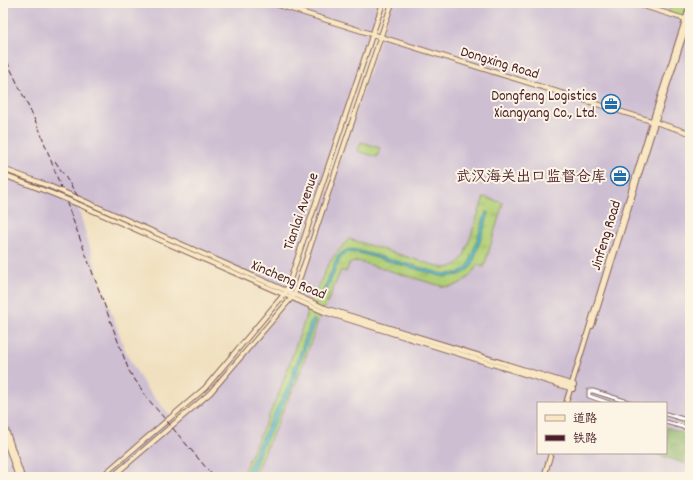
<svg xmlns="http://www.w3.org/2000/svg" width="693" height="480" font-family="Dekko,'LXGW WenKai TC',sans-serif">
  <defs>
    <pattern id="grass-tufts" width="24" height="20" patternUnits="userSpaceOnUse"><rect width="24" height="20" fill="#b1cf76"/><path d="M3 7l-1-3M5 7V3M7 7l1-3M15 17l-1-3M17 17v-4M19 17l1-3" fill="none" stroke="#9ab166"/></pattern>
    <pattern id="forest-crowns" width="20" height="18" patternUnits="userSpaceOnUse"><rect width="20" height="18" fill="#8cb267"/><path d="M2 6a3 3 0 1 1 6 0M12 15a3 3 0 1 1 6 0" fill="none" stroke="#749055"/></pattern>
  </defs>
  <rect width="100%" height="100%" fill="#fcf5e5"/>
  <filter id="ink" filterUnits="userSpaceOnUse"><feTurbulence type="fractalNoise" baseFrequency=".025" numOctaves="2"/><feDisplacementMap in="SourceGraphic" scale="8" xChannelSelector="R" yChannelSelector="G"/><feConvolveMatrix kernelMatrix="1 2 1 2 8 2 1 2 1" color-interpolation-filters="sRGB"/></filter>
  <filter id="wash" filterUnits="userSpaceOnUse"><feTurbulence type="fractalNoise" baseFrequency=".012" numOctaves="4" result="noise"/><feDisplacementMap in="SourceGraphic" scale="16" xChannelSelector="R" yChannelSelector="G"/><feGaussianBlur stdDeviation="0.9" result="paint"/><feColorMatrix in="noise" values="0 0 0 0 0 0 0 0 0 0 0 0 0 0 0 0 0 1.4 0 .05"/><feComposite in="paint" operator="in"/></filter>
  <g filter="url(#wash)">
    <rect width="100%" height="100%" fill="#f0e0bf"/>
    <path fill="#cdbed2" fill-rule="evenodd" d="M3,3H383L286,292L75,197L100,281L127,355L146,388L172,417L177,421L210,393L294,295L392,3H690V477H3ZM538,403H666V453H538Z"/>
    <path fill="url(#grass-tufts)" stroke="#7e7750" d="M671,3H690L686,19L668,14Z
      M484,197L503,203L484,267L477,265C470,279 457,289 441,286L357,261L349,264L346,272L341,270L325,308L323,307L299,376L253,477H241L279,393L311,302L328,265L334,256L349,239L443,268C454,268 458,264 464,256Z"/>
    <path fill="url(#forest-crowns)" stroke="#6b6849" d="M666,427L690,435V465L652,453H666Z"/>
    <path fill="#b1cf76" stroke="#7e7750" d="M361,142L380,148L377,157L358,151Z"/>
    <path fill="#53c0cc" stroke="#4e707c" d="M486,212L489,213L472,266L464,273L459,275L444,277L359,253L349,252L341,256L324,297L321,296L338,256C345,249 351,248 360,251L444,274L458,273L465,269L469,264Z
      M313,319L315,320L291,389L261,449L250,477H245L257,448L289,384L311,321Z"/>
  </g>
  <g filter="url(#ink)">
    <g fill="none" stroke-linecap="round" stroke-linejoin="round">
      <defs>
        <path id="street" d="M609,403L589,396V391H593L631,403
          M666,414L690,421
          M666,422L683,427L690,423"/>
        <path id="secondary" d="M272,3L690,133
          M634,3L688,20
          M3,169L49,186
          M3,175L51,193
          M75,197L325,308L574,385
          M80,205L324,312L573,389
          M592,326L655,123L690,16
          M566,403L652,122L690,5
          M3,421L22,477
          M3,433L18,477
          M101,477L205,388L286,292L383,3
          M112,477L210,393L294,295L392,3
          M544,477L551,453"/>
      </defs>
      <use href="#street" stroke="#84635f" stroke-width="5"/>
      <use href="#secondary" stroke="#84635f" stroke-width="6"/>
      <use href="#street" stroke="#fff" stroke-width="3"/>
      <use href="#secondary" stroke="#f9e7c3" stroke-width="4"/>
      <path stroke="#4a1f2b" stroke-width="1" stroke-dasharray="6 3" stroke-linecap="butt" d="M3,53L40,131L129,371L148,399L214,477
        M55,161L79,198"/>
      <defs>
        <path id="secondary-bridge" d="M49,186L75,197
          M51,193L80,205"/>
      </defs>
      <use href="#secondary-bridge" stroke="#84635f" stroke-width="6" stroke-linecap="butt"/>
      <use href="#secondary-bridge" stroke="#f9e7c3" stroke-width="4"/>
    </g>
  </g>
  <defs>
    <symbol id="office-ring" viewBox="-11 -11 22 22"><circle r="9.5" fill="#fcf5e5" stroke="#1f6fb2" stroke-width="1.5"/><path d="M-6-3h4V-5.5h4V-3h4V5H-6ZM-1-4.5V-3h2v-1.5ZM-6 0V1H6V0Z" fill="#1f6fb2"/></symbol>
  </defs>
  <g fill-rule="evenodd">
    <use href="#office-ring" x="600" y="93" width="22" height="22"/>
    <use href="#office-ring" x="609" y="165" width="22" height="22"/>
  </g>
  <g text-anchor="middle" stroke-width="4" stroke-linejoin="round" paint-order="stroke">
    <g font-size="15" fill="#4a1f2b" stroke="#fcf5e5">
      <text transform="translate(500 62) rotate(17)" y="5">Dongxing Road</text>
      <text transform="translate(300 211) rotate(-71)" y="5">Tianlai Avenue</text>
      <text transform="translate(605 235) rotate(-73)" y="5">Jinfeng Road</text>
      <text transform="translate(289 279) rotate(23)" y="5">Xincheng Road</text>
    </g>
    <g font-size="15" fill="#4a1f2b" stroke="#fcf5e5" text-anchor="end">
      <text x="597" y="100">Dongfeng Logistics<tspan x="597" dy="17">Xiangyang Co., Ltd.</tspan></text>
      <text x="606" y="181">武汉海关出口监督仓库</text>
    </g>
  </g>
  <rect width="693" height="480" fill="none" stroke="#fcf5e5" stroke-width="16"/>
  <rect x="537" y="402" width="130" height="52" fill="#fcf5e5" stroke="#b59f9b"/>
  <rect x="545" y="415" width="20" height="6" fill="#f9e7c3" stroke="#b59f9b"/>
  <text x="573" y="422" font-size="12" fill="#4a1f2b">道路</text>
  <rect x="545" y="435" width="20" height="6" fill="#4a1f2b" stroke="#b59f9b"/>
  <text x="573" y="442" font-size="12" fill="#4a1f2b">铁路</text>
</svg>
